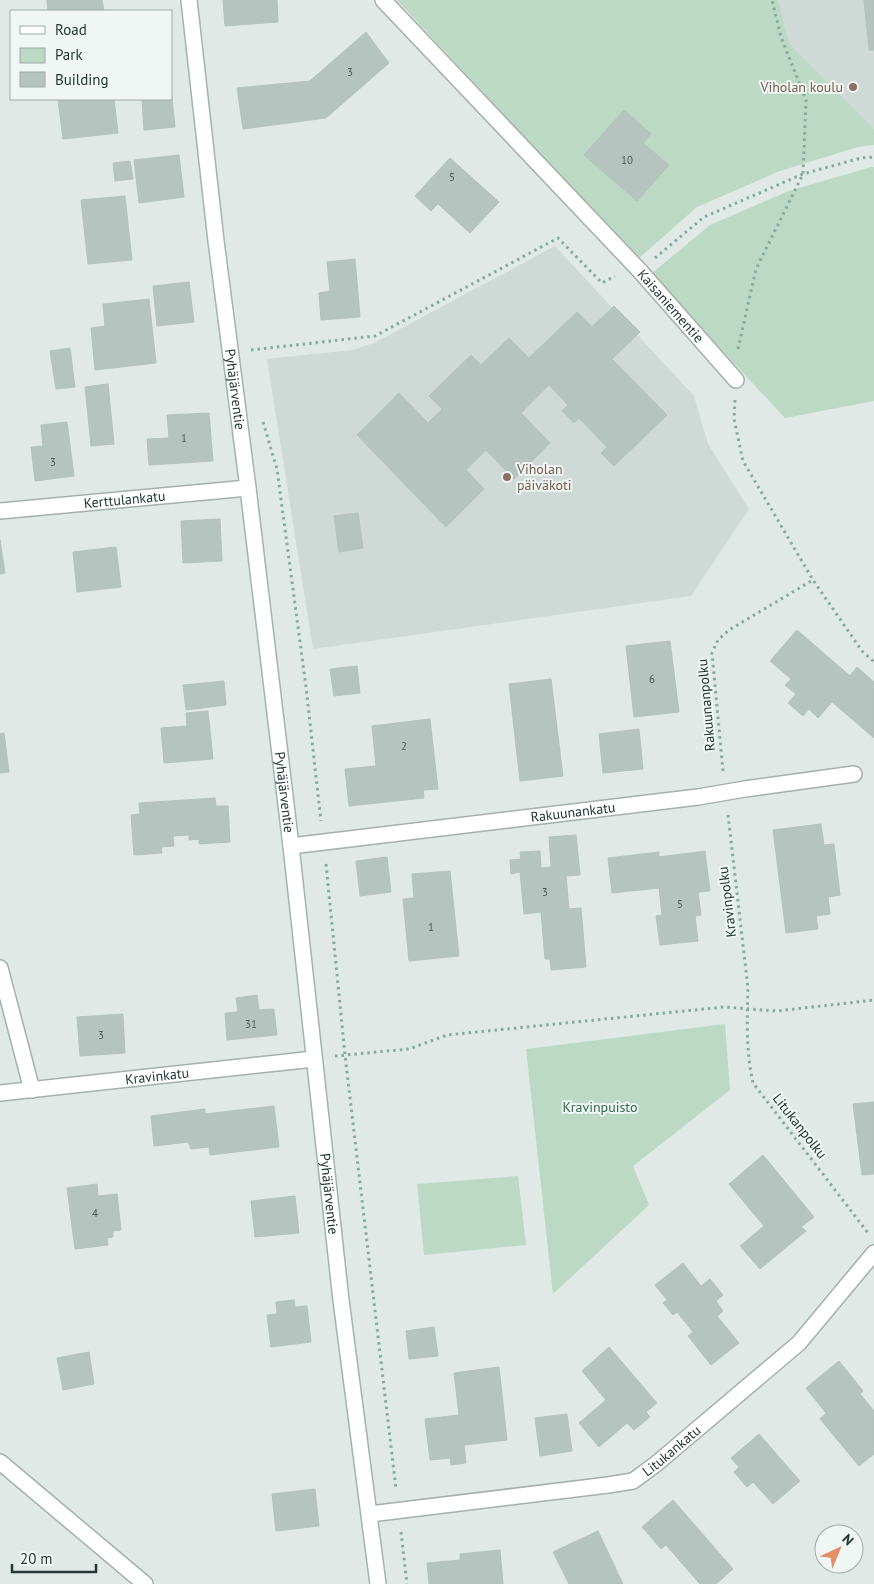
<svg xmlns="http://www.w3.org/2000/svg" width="874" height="1584" font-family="'PT Sans',sans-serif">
  <rect width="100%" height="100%" fill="#e0e9e6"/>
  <path fill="#cfd9d5" d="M778,0H874V129L790,45Z
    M555,246L694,396L708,444L749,509L691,596L313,649L267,359L352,350L374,343Z"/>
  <path fill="#bbd9c5" d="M397,0H778L790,45L874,129V145L858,147L780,171L697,207L638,259Z
    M871,167H874V401L785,418L651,274L710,225L789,191Z
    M725,1024L730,1090L633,1166L649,1205L553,1294L526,1049Z
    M518,1176L526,1245L424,1255L417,1184Z"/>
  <path fill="#b6c4bf" stroke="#b3c2bd" d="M47,0H102L104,11H48Z
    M223,0H277L278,22L225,26Z
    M864,0H874V50H869Z
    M366,32L389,63L326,118L243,129L237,88L310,81Z
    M171,89L175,127L144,130L142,99H171Z
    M58,99H114L118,133L63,139Z
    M624,110L651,134L643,143L669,165L637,201L584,155Z
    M179,155L184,197L139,203L134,160Z
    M450,158L499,202L470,233L438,204L431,211L415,196Z
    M130,161L133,179L115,181L113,163Z
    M125,196L132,260L88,264L81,200Z
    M355,259L360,317L321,320L319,293L330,291L327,262Z
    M189,282L194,322L157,326L153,286Z
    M149,299L156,363L95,370L91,328L105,326L103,304Z
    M614,306L640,332L612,359L667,415L614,466L601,453L607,447L579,418L574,423L562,411L568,405L549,385L521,413L550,443L514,479L486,450L466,470L484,489L446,527L357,435L399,393L428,423L442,409L429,396L471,355L481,365L509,338L529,358L577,312L592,327Z
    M70,348L75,387L56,389L50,351Z
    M108,384L114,444L91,446L85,387Z
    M209,413L213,461L149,465L147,439L169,438L167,415Z
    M67,422L74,476L35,481L31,447L43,446L41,425Z
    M358,513L363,548L339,552L334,516Z
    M220,519L222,561L183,563L181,521Z
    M0,540L5,573L0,574Z
    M116,547L121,587L77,592L73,552Z
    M797,630L850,676L857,667L874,682V738L832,702L818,718L809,709L803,716L788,703L796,694L785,685L791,679L770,661Z
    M670,641L679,712L634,717L626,646Z
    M357,666L360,693L334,696L330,669Z
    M551,679L563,776L520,781L509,684Z
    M224,681L226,705L186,710L183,685Z
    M208,711L213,759L164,763L161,728L187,726L186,713Z
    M430,719L438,789L423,790L424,798L349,806L345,769L376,766L372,726Z
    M639,729L643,769L603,773L599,734Z
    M4,733L9,772L0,773V734Z
    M215,798L216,806H228L230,842L199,844V839L189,840V835L173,836L174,846L161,847L162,853L134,855L131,815L140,814L139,803Z
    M821,824L824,845L834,844L840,895L828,897L830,914L816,916L818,929L786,933L773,830Z
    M576,835L580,875L566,876L569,909L581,908L586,967L551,970L550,959H545L541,912L524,914L520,872L511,874L510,860L521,859L520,852L540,851L541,868L551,867L549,837Z
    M705,851L710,891L698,892L701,915L695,916L698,941L660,945L656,916L662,915L659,888L612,893L608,858L659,852V857Z
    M387,857L391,892L360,896L356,861Z
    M450,871L459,956L409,961L403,899L414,898L412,874Z
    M257,995L259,1010L274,1009L277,1035L227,1040L225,1013L238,1012L236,998Z
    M123,1014L125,1053L80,1056L77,1017Z
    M874,1102V1174L862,1175L853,1104Z
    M274,1106L279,1147L210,1155L209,1147L191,1149L188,1142L154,1146L151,1116L205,1109V1114Z
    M763,1155L814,1217L801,1227L806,1231L760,1269L740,1246L764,1226L729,1184Z
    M97,1184L98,1196L117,1194L121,1230L113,1231V1237L107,1238L108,1245L75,1249L67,1188Z
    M295,1196L299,1233L255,1237L251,1201Z
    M683,1263L701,1286L710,1279L723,1295L716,1301L723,1311L717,1316L739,1343L711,1365L688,1336L693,1332L677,1312L673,1315L663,1303L667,1300L655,1285Z
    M294,1300L295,1307L307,1306L311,1342L271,1347L267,1315L277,1314L276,1302Z
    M434,1327L438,1356L409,1359L406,1331Z
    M609,1347L657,1403L646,1412L650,1417L634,1430L627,1423L599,1447L579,1423L606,1400L582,1371Z
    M89,1352L94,1384L63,1390L57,1358Z
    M839,1361L863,1391L860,1394L874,1411V1454L859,1466L820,1419L826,1413L806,1388Z
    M499,1367L507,1440L464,1445L466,1463L451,1465L450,1458L430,1460L425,1419L459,1415L454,1373Z
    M567,1414L572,1451L540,1456L535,1418Z
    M759,1434L800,1481L773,1504L753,1482L747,1487L734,1472L739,1467L731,1458Z
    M315,1489L319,1526L276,1531L272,1494Z
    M673,1500L733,1569L716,1584H700L666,1545L661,1549L642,1527Z
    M598,1531L623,1584H569L553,1552Z
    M500,1550L503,1584H429L427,1563L460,1560V1554Z"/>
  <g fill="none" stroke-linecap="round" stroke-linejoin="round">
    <defs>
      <g id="street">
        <path id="s1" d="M383,0L640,271L736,380"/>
        <path id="s2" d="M0,511L248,488"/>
        <path id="s3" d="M291,846L698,797L745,789L854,774"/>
        <path d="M0,968L32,1090"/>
        <path id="s4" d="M0,1093L314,1059"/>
        <path d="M0,1462L145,1584"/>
        <path id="s5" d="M370,1514L608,1485L633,1481L656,1464L799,1343L874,1253"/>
      </g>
      <g id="secondary">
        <path id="s6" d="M189,0L216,241L248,488L291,846L341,1300L378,1584"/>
      </g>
    </defs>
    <use href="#street" stroke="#a4b0ad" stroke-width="18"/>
    <use href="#secondary" stroke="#a1b4af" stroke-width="18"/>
    <path stroke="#84aaa1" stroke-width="3" stroke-dasharray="2.5 4" stroke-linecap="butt" d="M655,258L704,217L803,174L861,158L874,157
      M738,349L756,269L803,174L806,100L781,37L772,0
      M251,350L375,336L558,238L602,283L615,276
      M735,400L734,419L743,461L813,580L862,651L874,662
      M263,422L277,469L306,687L321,821
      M723,771L712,653L718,640L729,630L813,580
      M728,815L748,988C747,1019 746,1052 753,1083L868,1233
      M326,864L345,1055L396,1489
      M335,1056L409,1049L447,1035L724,1007L777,1011L874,1000
      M401,1532L407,1584"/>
    <use href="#street" stroke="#fff" stroke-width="15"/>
    <use href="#secondary" stroke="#fff" stroke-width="15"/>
  </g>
  <g fill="#8d6e63" stroke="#f0f6f4" stroke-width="2">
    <circle cx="853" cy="87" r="5"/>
    <circle cx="507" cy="477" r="5"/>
  </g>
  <g text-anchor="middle" stroke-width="4" stroke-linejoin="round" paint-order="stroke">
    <g font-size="11" fill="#485b57">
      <text x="350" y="76">3</text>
      <text x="627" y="164">10</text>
      <text x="452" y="181">5</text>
      <text x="184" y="442">1</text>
      <text x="53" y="466">3</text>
      <text x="652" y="683">6</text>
      <text x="404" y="750">2</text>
      <text x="545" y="896">3</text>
      <text x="680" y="908">5</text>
      <text x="431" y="931">1</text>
      <text x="251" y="1028">31</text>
      <text x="101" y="1039">3</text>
      <text x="95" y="1217">4</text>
    </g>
    <g font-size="14" fill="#785e54" stroke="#f0f6f4" text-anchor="end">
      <text x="843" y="92">Viholan koulu</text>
      <text x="517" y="474" text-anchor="start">Viholan<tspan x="517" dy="16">päiväkoti</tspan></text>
    </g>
    <g font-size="14" fill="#233834" stroke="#f0f6f4">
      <text dy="5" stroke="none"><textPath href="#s1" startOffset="420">Kaisaniementie</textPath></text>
      <text dy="5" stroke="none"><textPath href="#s6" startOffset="392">Pyhäjärventie</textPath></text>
      <text dy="5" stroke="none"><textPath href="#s2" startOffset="125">Kerttulankatu</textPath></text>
      <text transform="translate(706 705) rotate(-95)" y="5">Rakuunanpolku</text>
      <text dy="5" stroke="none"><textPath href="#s6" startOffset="798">Pyhäjärventie</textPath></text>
      <text dy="5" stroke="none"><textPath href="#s3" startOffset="284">Rakuunankatu</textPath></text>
      <text transform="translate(727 902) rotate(-97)" y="5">Kravinpolku</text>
      <text dy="5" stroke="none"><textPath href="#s4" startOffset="158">Kravinkatu</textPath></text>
      <text transform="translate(800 1126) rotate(52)" y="5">Litukanpolku</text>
      <text dy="5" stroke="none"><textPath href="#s6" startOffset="1202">Pyhäjärventie</textPath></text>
      <text dy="5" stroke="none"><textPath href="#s5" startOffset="314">Litukankatu</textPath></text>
    </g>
    <g font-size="14" fill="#316b4c" stroke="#f0f6f4">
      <text x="600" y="1112">Kravinpuisto</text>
    </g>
  </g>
  <rect x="10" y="10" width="162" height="90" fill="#f0f6f4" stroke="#9eaaa7"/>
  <rect x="20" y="26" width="25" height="8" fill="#ffffff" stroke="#9eaaa7"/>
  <text x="55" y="35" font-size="15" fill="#233834">Road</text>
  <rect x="20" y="48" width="25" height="15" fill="#bbd9c5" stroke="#9eaaa7"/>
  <text x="55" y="60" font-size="15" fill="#233834">Park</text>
  <rect x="20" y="72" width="25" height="15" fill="#b6c4bf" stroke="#9eaaa7"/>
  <text x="55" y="85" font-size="15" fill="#233834">Building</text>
  <g transform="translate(839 1549) rotate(44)"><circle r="24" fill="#f0f6f4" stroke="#9eaaa7"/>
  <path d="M0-4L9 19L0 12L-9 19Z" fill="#e48e64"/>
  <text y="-8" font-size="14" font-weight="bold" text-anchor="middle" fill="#233834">N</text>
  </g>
  <path d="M12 1564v8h84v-8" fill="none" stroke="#233834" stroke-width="2.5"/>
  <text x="20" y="1564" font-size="15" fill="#233834" stroke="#f0f6f4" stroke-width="4" paint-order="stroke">20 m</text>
</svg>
